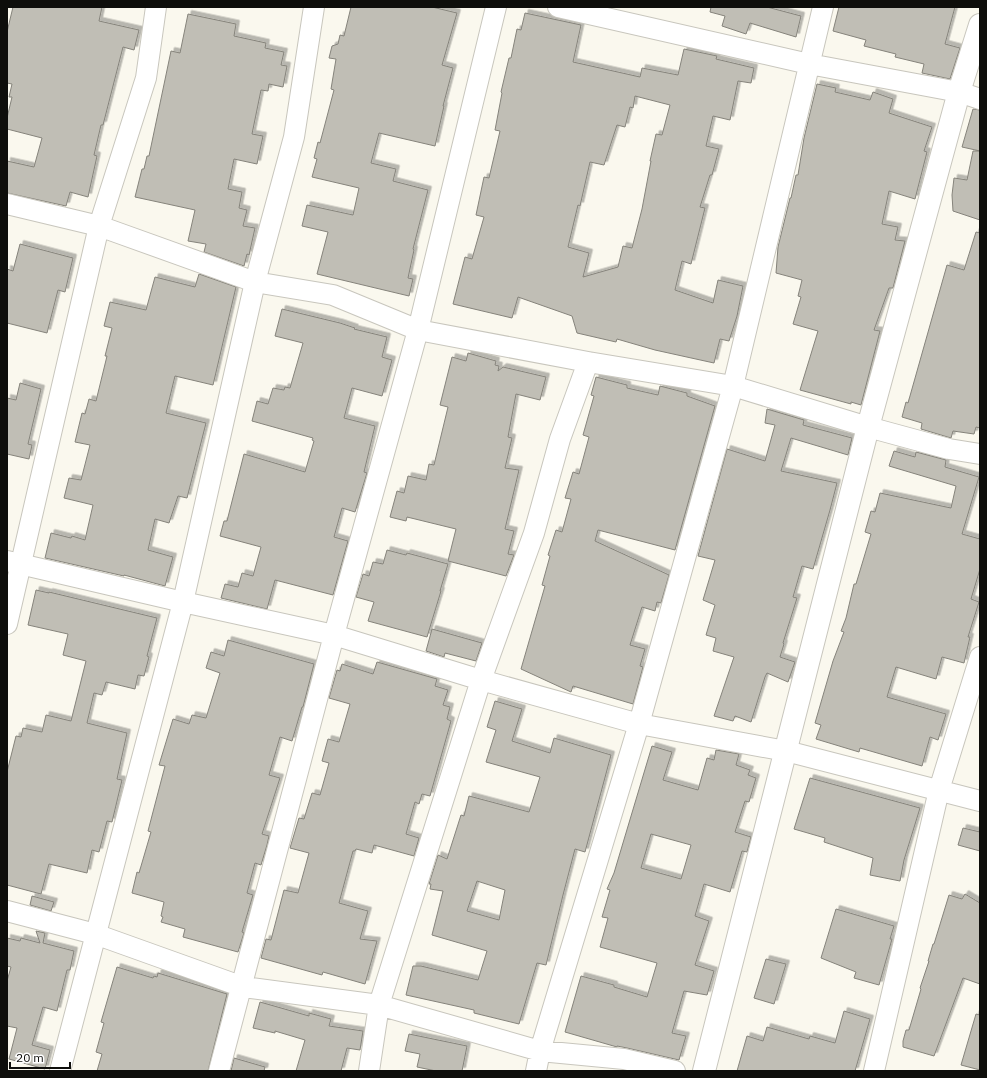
<svg xmlns="http://www.w3.org/2000/svg" width="987" height="1078" font-family="'IBM Plex Sans',sans-serif">
  <defs>
    <filter id="shadow"><feDropShadow dx="3.5" dy="-3.5" stdDeviation="0" flood-color="#0004"/></filter>
  </defs>
  <rect width="100%" height="100%" fill="#faf8ee"/>
  <path fill="#c0beb5" stroke="#85837b" fill-rule="evenodd" filter="url(#shadow)" d="M13,7H102L99,21L139,30L134,50L123,47L103,125H101L94,155L97,156L88,197L70,192L66,206L7,193V161L34,167L42,138L7,129V118L12,97H9L12,84L7,83V32Z
    M351,7H432L457,13L442,65L453,68L443,106H444L435,146L379,133L371,163L396,169L393,181L428,190L413,249L414,250L408,278L413,279L409,296L317,274L328,232L302,226L307,205L353,215L359,188L312,177L317,159L314,158L318,142L320,143L334,90L331,89L336,59L329,58L332,46L338,44L340,35L344,36Z
    M711,7H767L801,16L796,37L750,23L746,34L722,26L725,16L710,12Z
    M839,7H955L945,44L960,48L950,79L922,73L924,64L895,57L896,54L864,46L866,40L833,31Z
    M525,13L581,25L573,62L591,66L640,77L642,68L678,75L684,49L717,56L716,59L754,68L751,83L738,81L730,120L713,116L706,146L719,149L712,175H710L700,207L705,208L691,264L682,261L675,290L713,303L718,280L743,286L737,316L729,341L720,339L714,363L655,350L617,339L616,342L577,333L572,316L518,297L512,318L453,304L465,257L472,259L484,217L476,215L484,177L489,178L500,131L495,130L502,93L501,92L509,58H511L517,29L521,30ZM635,96L670,105L662,135L656,134L650,161H651L642,209L632,248L623,246L618,267L583,277L589,253L568,247L578,205L580,206L590,162L604,165L617,125L625,127L630,107L633,108Z
    M188,14L236,24L234,36L266,43L265,48L284,52L281,65L287,66L283,87L269,84L268,91L261,90L252,134L263,136L257,164L234,159L228,189L242,192L239,208L247,210L243,226L255,228L249,255L247,254L244,266L204,252L206,244L188,241L195,210L135,197L142,169H144L147,156H149L171,51L180,53Z
    M817,84L836,88L835,92L870,100L873,92L893,99L889,113L932,127L924,151L927,152L915,199L889,191L882,224L898,227L895,240L905,241L893,288H889L874,330L880,331L861,405L851,402V404L800,390L818,331L793,324L801,297L798,296L802,280L776,273L778,247L790,198H791L796,175H798L804,138Z
    M973,109L980,110V220L953,211L952,195L954,178L967,180L973,151H980L962,147Z
    M976,232L980,233V428L976,427L974,434L953,431L951,438L921,429L922,423L902,417L906,402L908,403L947,265L964,270Z
    M20,244L73,258L65,292L58,290L47,333L7,323V269L13,271Z
    M199,274L236,287L213,385L175,376L166,413L206,423L187,498L178,496L169,523L155,519L148,550L173,557L165,586L124,575V576L45,558L51,533L71,538L72,536L85,540L93,505L64,498L69,478L81,480L90,445L75,442L82,413L85,414L89,399L96,401L107,356H105L112,328L104,326L110,302L146,310L155,277L195,287Z
    M282,309L340,323L355,328L354,329L387,337L382,357L392,360L382,396L352,388L344,418L375,426L364,472L367,473L355,512L342,508L334,537L348,541L333,595L275,580L267,609L221,598L225,584L238,587L242,573L253,576L261,547L220,536L224,521H227L244,454L305,472L314,441L312,440L313,438L252,421L257,401L268,404L273,388L284,390L285,387L290,388L294,374L303,343L275,336Z
    M468,353L496,361L495,365L499,366L498,371L503,367L546,377L540,400L516,394L508,437L512,438L505,468L519,470L505,529L514,531L508,554L514,555L506,576L448,561L456,529L407,517L406,521L390,517L397,491L404,493L408,476L426,480L429,464L434,465L448,407L440,405L452,357L466,361Z
    M596,377L627,385V388L658,395L660,386L687,393V396L715,406L675,550L598,530L595,541L669,575L661,603L657,602L655,611L642,607L630,645L645,649L640,666L643,667L633,704L573,686L571,692L521,669L545,586L542,585L550,556L548,555L556,530L562,532L571,499L565,498L573,472L579,474L589,437L583,435L594,396L591,395Z
    M20,383L41,389L28,444L32,445L29,459L7,454V398L16,400Z
    M767,409L804,420L803,425L852,438L848,455L791,438L781,471L837,483L830,510L813,569L802,566L793,597L797,598L783,643L784,644L780,657L795,662L788,682L767,673L765,677L751,722L735,716L733,721L714,716L734,657L713,651L716,638L706,635L715,605L703,600L715,560L698,556L727,449L765,461L775,425L765,423Z
    M894,451L915,457L916,452L946,460L945,467L979,477L962,534L980,539V569L971,599L979,602L968,637H970L964,663L942,657L936,679L896,667L887,697L946,714L938,740L930,737L922,766L860,748L859,752L816,739L821,725L815,723L833,661L844,632L841,631L846,618L854,584H856L871,534L865,532L871,511L875,512L880,493L951,508L956,486L889,466Z
    M387,550L406,555L407,553L448,564L440,591H441L427,637L368,621L374,602L356,597L363,574L369,576L373,562L383,564Z
    M36,590L49,593V592L157,618L147,656L149,657L144,676L138,675L135,689L106,682L102,695L94,693L87,723L127,733L117,779L122,780L112,822L107,821L99,852L92,850L87,873L49,864L41,894L7,885V772L16,736L21,737L23,728L42,732L46,715L71,721L86,661L63,655L68,634L28,625Z
    M432,629L482,643L476,661L445,653L444,657L426,651Z
    M228,640L314,664L303,707H302L292,741L280,737L269,775L280,778L262,834L269,836L267,845L261,865L255,863L247,893L253,895L242,932L244,933L238,952L183,937L185,929L161,922L163,917L161,916L164,902L132,893L137,872L139,873L151,832L148,831L165,766L159,765L173,719L189,724L192,715L206,718L220,673L206,668L211,652L224,656Z
    M377,662L437,679L435,686L448,690L443,705L450,707L447,719L451,721L430,796L422,794L419,804L415,802L406,834L419,838L414,856L374,845L372,853L356,849L355,851H353L339,903L368,911L360,939L377,941L365,984L323,972L322,975L261,958L266,939L271,940L284,890L298,893L309,853L290,848L299,818L304,819L312,793L320,795L329,763L322,761L328,739L339,742L350,704L329,698L337,670L340,671L342,664L373,674Z
    M495,701L522,709L512,741L550,753L554,738L611,755L585,852L575,849L563,895L546,965L537,963L519,1024L474,1013V1010L406,995L413,966H421L478,980L487,951L432,935L443,891L430,889L431,884H429L438,855L447,859L461,815L464,816L469,796L529,812L540,777L486,762L496,730L487,727ZM477,881L505,890L499,920L467,911Z
    M652,746L672,752L663,780L698,790L707,758L714,760L716,750L739,754L736,765L750,770L748,775L756,778L749,802L745,801L735,832L751,837L747,852L742,851L730,892L704,884L695,916L709,921L695,965L714,971L707,995L684,991L672,1033L686,1036L679,1060L627,1048L617,1046V1047L565,1032L581,976L614,985V987L647,997L657,963L600,947L608,918L602,917L610,890L607,889L614,873ZM651,834L691,845L681,879L641,868Z
    M810,778L920,808L904,860L900,881L870,875L873,858L824,842L825,838L794,829Z
    M963,828L980,832V851L958,845Z
    M965,894L980,903V984L963,978L934,1056L903,1047V1041L906,1030H909L921,989L920,988L929,961H928L933,944H934L949,895L962,899Z
    M32,896L54,902L51,911L30,905Z
    M836,909L894,926L890,939H892L879,985L854,978L856,972L821,958Z
    M36,931L45,933L43,943L74,951L70,970H67L57,1011L43,1007L32,1045L50,1050L45,1069L9,1059L17,1028L7,1026V981L11,967L7,966V938L20,941L21,938L40,943Z
    M766,959L786,964L774,1004L754,998Z
    M117,967L153,978L154,976L157,977L158,973L227,994L208,1071H97L102,1054L96,1052L104,1023L101,1022Z
    M260,1002L309,1016V1013L331,1019L329,1026L363,1031L360,1050L347,1048L341,1071H296L305,1040L275,1031V1033L253,1028Z
    M844,1011L870,1019L855,1071H737L747,1036L763,1041L767,1027L809,1039L810,1036L835,1043Z
    M976,1014L980,1015V1070L961,1065Z
    M409,1034L467,1046L462,1071H436L417,1067L420,1054L405,1051Z
    M234,1058L265,1067L264,1071H231Z"/>
  <g fill="none" stroke-linecap="round" stroke-linejoin="round">
    <defs>
      <path id="minor" d="M558,7L809,64L959,92L980,99
        M7,204L99,226L255,282L333,295L418,330L588,362L733,386L868,427L949,449L980,454
        M7,561L183,602L334,635L481,680L639,724L786,751L980,801
        M7,624L99,226L146,78L156,7
        M7,911L95,934L243,987L379,1005L540,1051L624,1059L675,1071
        M60,1071L183,602L255,282L294,137L314,7
        M219,1071L334,635L418,330L496,7
        M369,1071L379,1005L481,680L534,533L560,439L588,362
        M536,1071L540,1051L639,724L733,386L823,7
        M874,1071L939,790L980,657"/>
      <path id="tertiary" d="M704,1071L868,427L959,92L980,25"/>
    </defs>
    <use href="#minor" stroke="#c8c6bd" stroke-width="22"/>
    <use href="#tertiary" stroke="#c8c6bd" stroke-width="24"/>
    <use href="#minor" stroke="#fff" stroke-width="20"/>
    <use href="#tertiary" stroke="#fff" stroke-width="22"/>
  </g>
  <rect width="987" height="1078" fill="none" stroke="#0e0e0b" stroke-width="16"/>
  <path d="M10 1062v6h60v-6" fill="none" stroke="#0e0e0b" stroke-width="2"/>
  <text x="16" y="1062" font-size="12" fill="#0e0e0b" stroke="#ffffff" stroke-width="3" paint-order="stroke">20 m</text>
</svg>
